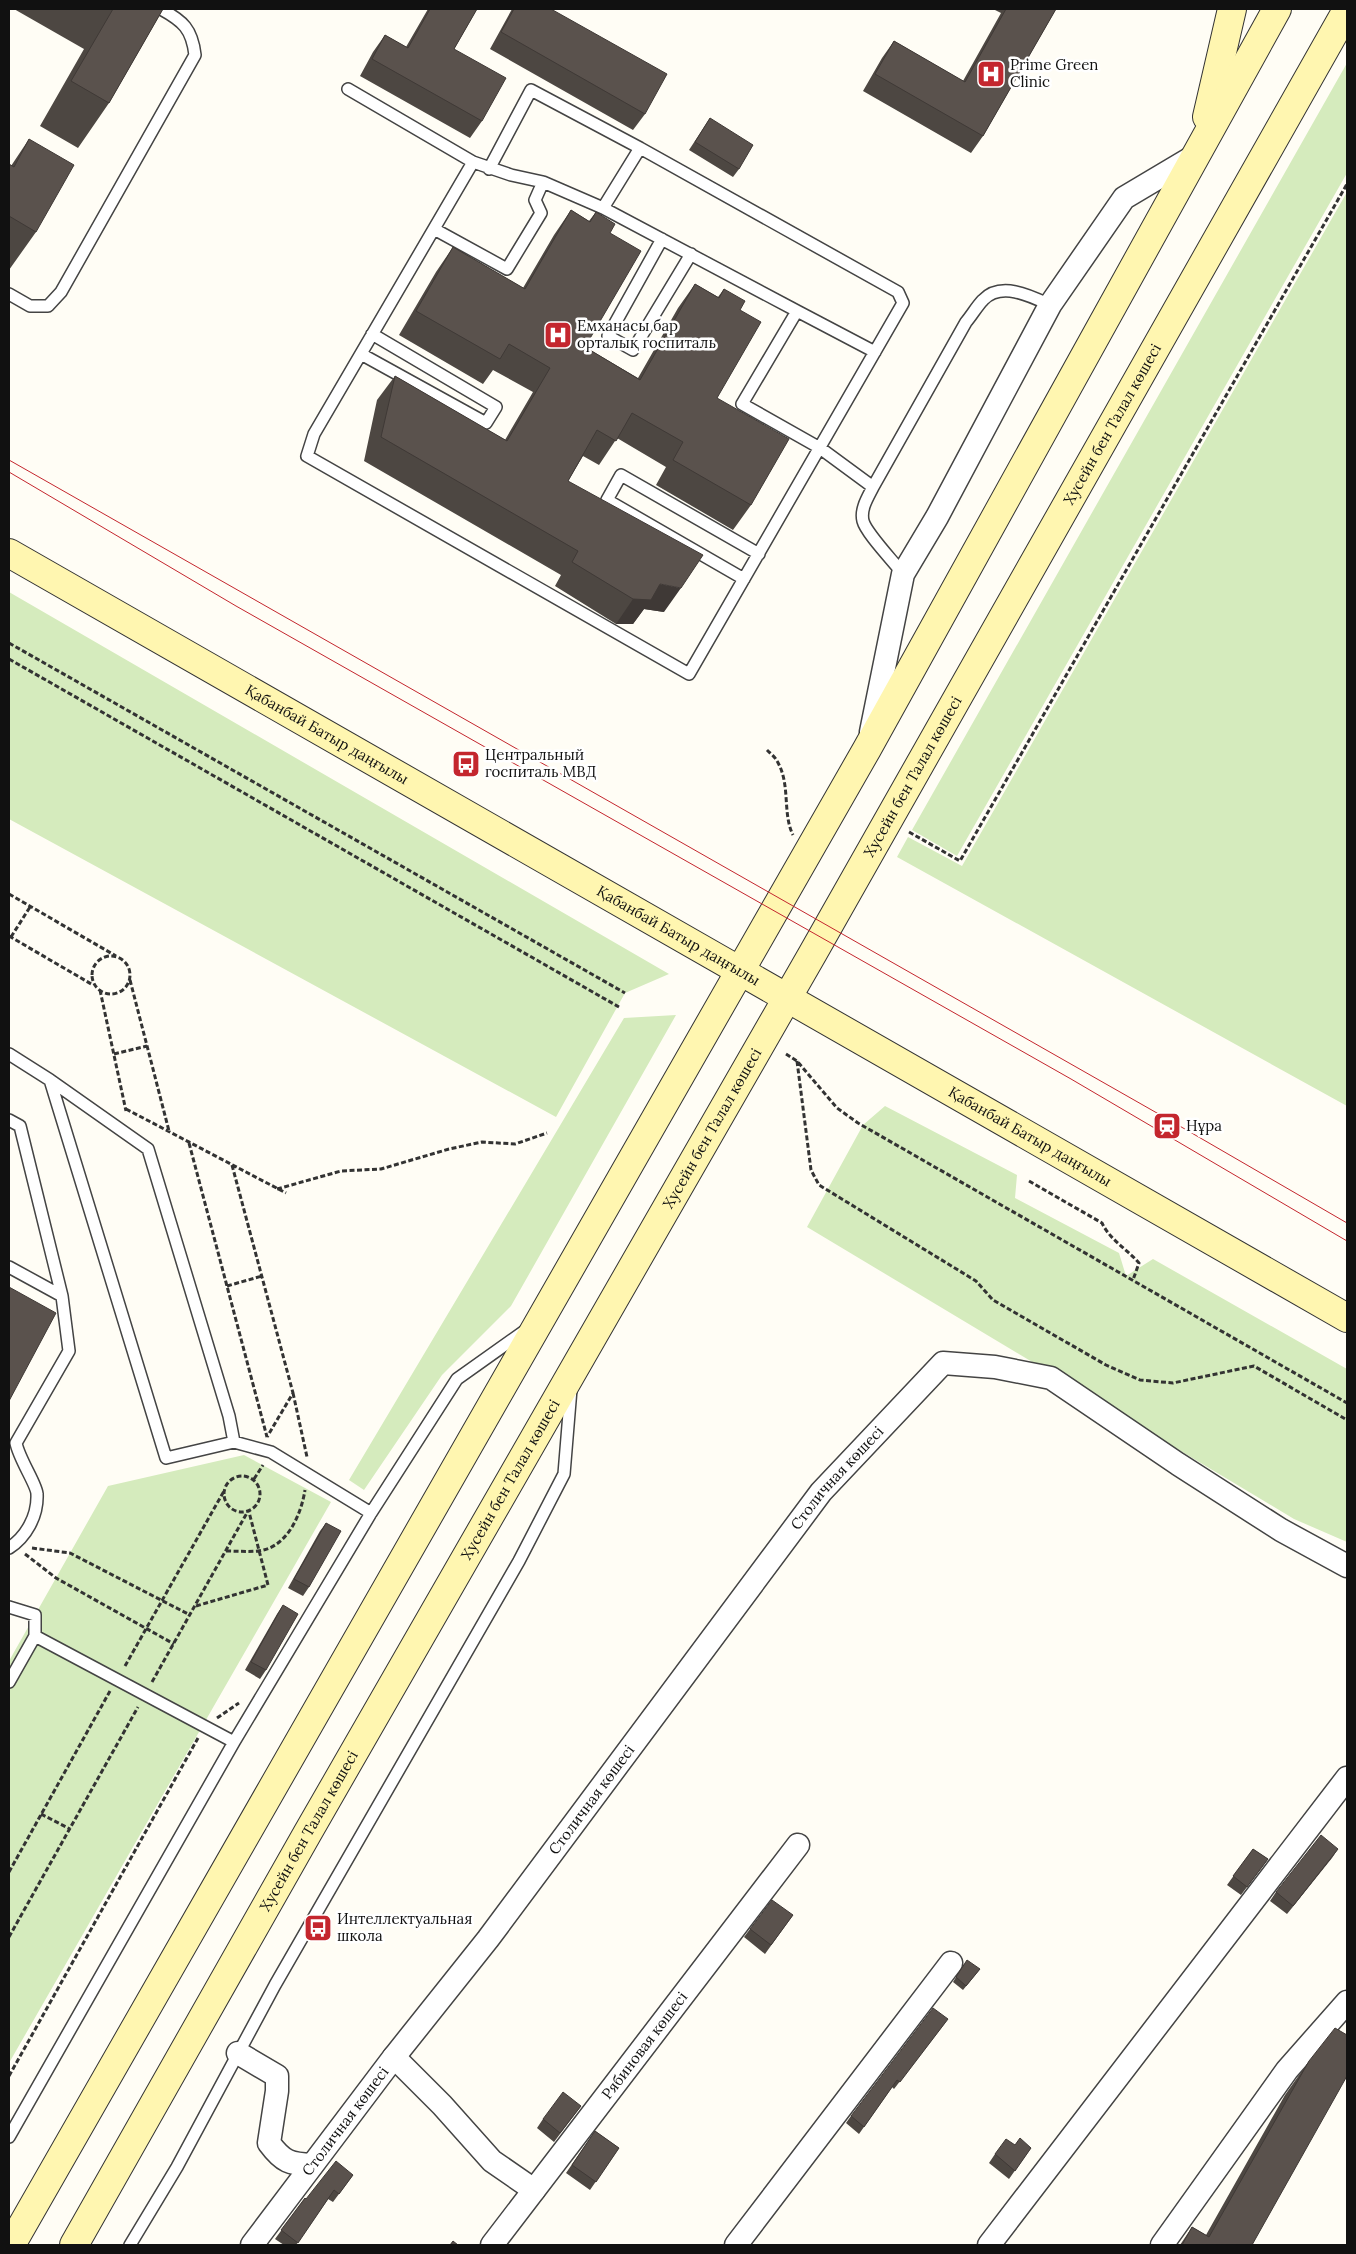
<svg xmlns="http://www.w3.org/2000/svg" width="1356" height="2254" font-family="Lora,serif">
  <rect width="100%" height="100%" fill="#fffdf5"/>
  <path fill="#d5ebbd" d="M1347,63V173L957,856L912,830Z
    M1347,192V1106L897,857L908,837L962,866Z
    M9,592L669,974L625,993L556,1117L9,819Z
    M676,1015L511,1306L442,1375L364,1490L349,1480L624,1018Z
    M885,1106L1017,1175L1015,1198L1119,1253L1126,1276L1153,1259L1347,1369V1542L1294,1519L807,1227L863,1125Z
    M244,1455L331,1502L9,2063V1661L108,1486Z"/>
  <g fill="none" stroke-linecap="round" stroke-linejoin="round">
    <defs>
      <path id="lane" d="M348,89L473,162L511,175L543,182L603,208L797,311
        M473,162L314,434L307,456L689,674L903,303L898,292L640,148L603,208
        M489,169L531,90L640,148
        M434,229L507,269L541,213L535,200L543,182
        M662,239L608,336L633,350L691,254
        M9,294L30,306H48L61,292L195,55C192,29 183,21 161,9
        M361,354L486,423L496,407L372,334
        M873,487L820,448L742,404L797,311L875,352
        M903,574C894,562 866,533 863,521C860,509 868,497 873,487L966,322C972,315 977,306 983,300C1001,281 1031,296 1050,305
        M744,579L607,500L621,475L759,554
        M9,1054L50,1080
        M9,1120L20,1126L62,1296
        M9,1267L62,1296L69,1351L16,1443C19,1459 37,1485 37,1494C38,1516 26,1537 9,1548
        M234,1442L166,1458L50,1080L148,1149L229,1416L234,1442L271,1452L371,1513
        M9,1607L35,1615V1636L9,1682
        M35,1636L234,1742
        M9,2137L234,1742L371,1513L457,1379L526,1330
        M130,2245L177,2167L275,1985L519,1561L564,1474L571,1389"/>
      <g id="street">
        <path d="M871,732L903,574L937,517L1050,305L1124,198L1198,154"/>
        <path d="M238,2053L277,2076V2091L269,2143C283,2162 290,2164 312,2165"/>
        <path d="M394,2057L442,2105L492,2161L534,2190"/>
        <path id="s1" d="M252,2245L394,2057L488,1939L821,1492L943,1363L995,1367L1051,1378L1178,1464L1281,1530L1347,1566"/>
        <path id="s2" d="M492,2245L798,1845"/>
        <path d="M736,2245L951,1963"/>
        <path d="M989,2245L1347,1778"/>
        <path d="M1162,2245L1287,2070L1347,2002"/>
      </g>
      <g id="secondary">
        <path d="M1207,117L1232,9"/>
        <path id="s3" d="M9,553L1347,1318"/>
        <path d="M11,2245L867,749L1277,9"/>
        <path id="s4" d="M74,2245L307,1834L813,953L1347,10"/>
      </g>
    </defs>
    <use href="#lane" stroke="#444" stroke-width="14"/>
    <use href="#street" stroke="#444" stroke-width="25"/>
    <use href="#secondary" stroke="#333" stroke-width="30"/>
    <path stroke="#333" stroke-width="3" stroke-dasharray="5 2.5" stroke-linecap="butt" d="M9,643L625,993
      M9,659L619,1007
      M767,750C770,753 775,757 777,761C791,784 782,813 793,835
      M909,832L960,861L1347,184
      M9,894L116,956
      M9,936L93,985
      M11,937L30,907
      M92 975a19 19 0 1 1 38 0a19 19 0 1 1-38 0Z
      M130,980L169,1131
      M100,990L126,1111
      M114,1054L147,1046
      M786,1054L797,1061L837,1108L858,1123L1347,1403
      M797,1061L811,1170L819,1185L976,1281L993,1300L1106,1365L1140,1380L1173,1383L1254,1366L1347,1420
      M126,1109L286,1193
      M189,1143L267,1437
      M232,1165L293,1393L267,1437
      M1029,1181L1102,1223C1110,1240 1127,1249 1139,1263L1133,1280
      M277,1189L341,1171L381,1169L449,1149L482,1142L515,1144L547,1133
      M227,1286L262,1276
      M293,1393L307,1457
      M224 1494a18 18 0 1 1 36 0a18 18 0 1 1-36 0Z
      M254,1479L263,1465
      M32,1548L70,1553L190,1615
      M226,1551C237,1551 247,1552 258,1551C287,1548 301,1515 305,1490
      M25,1554L56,1578L174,1644
      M196,1606L268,1585L249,1512
      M125,1666L224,1491
      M152,1682L248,1511
      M217,1718L239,1703
      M41,1814L70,1829
      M9,1872L110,1691
      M9,1937L138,1707
      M9,2076L198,1738"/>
    <use href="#lane" stroke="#fff" stroke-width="11"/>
    <use href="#street" stroke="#fff" stroke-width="22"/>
    <use href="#secondary" stroke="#fff6b0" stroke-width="28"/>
    <path stroke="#c4262e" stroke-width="1" d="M9,460L1171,1121L1347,1223
      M9,472L236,606L1071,1079L1347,1241"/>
  </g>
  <path fill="#4d4742" d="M14,9H163L109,103L78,148L40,126L84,49Z
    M428,9H477L454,49L482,121L470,138L360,76L373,52L385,35L406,47Z
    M512,9H551L645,114L633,130L490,49Z
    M993,9H1056L983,136L971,153L863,91L882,58L894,41L963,81L1001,13Z
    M710,118L739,169L733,177L689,150Z
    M29,139L36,232L9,270V164L11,166Z
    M571,210L589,221L596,212L610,233L585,347L638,378L678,308L695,284L718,297L724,289L740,310L717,398L751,505L733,530L656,485L666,467L617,438L599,465L583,456L568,481L664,612L644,609L633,624H616L555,586L561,575L364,461L377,400L395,376L505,440L533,392L493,370L483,384L399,335L436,272L453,247L523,288L554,235Z
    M326,1523L309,1587L303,1596L288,1588L320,1531Z
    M283,1605L266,1670L260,1679L245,1670L277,1614Z
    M1253,1849L1268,1859L1241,1895L1227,1885Z
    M1338,1849L1287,1914L1270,1901L1276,1892Z
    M793,1915L765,1954L744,1937L750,1929Z
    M964,1964L980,1969L963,1990L953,1982Z
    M948,2019L894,2089L892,2087L859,2134L846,2123L851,2116Z
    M1309,2061L1252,2245H1180L1192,2227L1206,2235L1285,2095Z
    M581,2106L554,2142L537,2128L543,2119Z
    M595,2131L619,2148L590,2190L566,2173Z
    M1015,2145L1031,2148L1009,2179L989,2163L995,2154Z
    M353,2175L333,2202L328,2199L296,2245H284L275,2239L305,2198L306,2199Z"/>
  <path fill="#3f3936" d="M660,584L681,588L664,612L644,609L633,624H616L633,599Z
    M1338,1849L1332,1858L1287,1914L1293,1906Z"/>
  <path fill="#5a524d" stroke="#3f3936" d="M113,9H163L109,103L71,81Z
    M430,9H477L454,49L506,78L482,121L372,59L385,35L408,48Z
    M514,9H551L667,74L645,114L501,32Z
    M1006,9H1056L983,136L875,74L894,41L965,82Z
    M710,118L753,145L739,169L695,142Z
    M29,139L74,165L36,232L9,216V164L14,167Z
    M571,210L590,222L596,212L615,224L610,233L641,251L585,347L640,380L695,284L719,298L724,289L745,301L740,310L761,322L717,398L789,439L751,505L673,460L683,442L632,413L616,441L597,430L568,481L703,555L681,588L660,584L651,600L633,599L572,562L578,551L381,437L395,376L507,441L550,368L509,344L500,359L416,311L453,247L525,289Z
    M9,1287L56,1313L9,1401Z
    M326,1523L341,1531L309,1587L294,1579Z
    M283,1605L298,1614L266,1670L251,1662Z
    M1321,1835L1338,1849L1293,1906L1276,1892Z
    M1253,1849L1268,1859L1247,1887L1233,1876Z
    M772,1900L793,1915L771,1945L750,1929Z
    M967,1960L980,1969L966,1986L956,1977Z
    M933,2008L948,2019L900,2082L897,2080L864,2127L851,2116Z
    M1335,2028L1347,2035V2076L1252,2245H1182L1192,2227L1209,2237L1309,2061Z
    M563,2092L581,2106L560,2133L543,2119Z
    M595,2131L619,2148L596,2182L572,2165Z
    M1020,2138L1031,2148L1015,2171L995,2154L1006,2139L1015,2145Z
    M336,2161L353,2175L339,2194L334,2190L298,2243L281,2230L305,2198L306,2199Z
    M453,2241L458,2245H450Z"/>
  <defs>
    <symbol id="hospital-square" viewBox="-11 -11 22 22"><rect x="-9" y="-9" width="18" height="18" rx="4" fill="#c4262e" stroke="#fff"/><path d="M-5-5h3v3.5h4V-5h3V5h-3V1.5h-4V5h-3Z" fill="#fff"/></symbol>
    <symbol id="bus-square" viewBox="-11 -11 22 22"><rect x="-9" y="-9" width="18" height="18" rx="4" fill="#c4262e" stroke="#fff"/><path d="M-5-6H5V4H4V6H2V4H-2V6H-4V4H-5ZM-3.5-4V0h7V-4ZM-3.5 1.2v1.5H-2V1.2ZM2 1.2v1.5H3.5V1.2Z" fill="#fff"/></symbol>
    <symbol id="station-square" viewBox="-11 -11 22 22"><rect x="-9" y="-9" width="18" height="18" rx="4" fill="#c4262e" stroke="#fff"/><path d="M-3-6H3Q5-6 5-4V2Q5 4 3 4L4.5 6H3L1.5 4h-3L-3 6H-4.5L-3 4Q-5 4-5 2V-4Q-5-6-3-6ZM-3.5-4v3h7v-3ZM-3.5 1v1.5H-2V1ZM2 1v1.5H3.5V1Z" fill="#fff"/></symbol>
  </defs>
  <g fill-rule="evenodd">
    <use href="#hospital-square" x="975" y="58" width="32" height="32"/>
    <use href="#hospital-square" x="542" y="319" width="32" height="32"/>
    <use href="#bus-square" x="450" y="748" width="32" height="32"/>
    <use href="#station-square" x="1151" y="1110" width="32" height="32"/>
    <use href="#bus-square" x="302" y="1912" width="32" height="32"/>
  </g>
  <g text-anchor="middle" stroke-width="5" stroke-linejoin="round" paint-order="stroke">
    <g font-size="15" fill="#111" stroke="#fff" text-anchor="start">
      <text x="1010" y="70">Prime Green<tspan x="1010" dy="17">Clinic</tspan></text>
      <text x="577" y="331">Емханасы бар<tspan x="577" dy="17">орталық госпиталь</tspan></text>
      <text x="485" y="760">Центральный<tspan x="485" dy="17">госпиталь МВД</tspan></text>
      <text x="1186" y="1131">Нұра</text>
      <text x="337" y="1924">Интеллектуальная<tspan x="337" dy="17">школа</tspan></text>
    </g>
    <g font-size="15" fill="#111" stroke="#fff">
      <text dy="5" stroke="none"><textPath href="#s4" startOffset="2096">Хусейн бен Талал көшесі</textPath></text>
      <text dy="5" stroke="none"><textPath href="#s3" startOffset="366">Қабанбай Батыр даңғылы</textPath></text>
      <text dy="5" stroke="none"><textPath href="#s4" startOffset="1691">Хусейн бен Талал көшесі</textPath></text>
      <text dy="5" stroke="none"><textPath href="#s3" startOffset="771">Қабанбай Батыр даңғылы</textPath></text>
      <text dy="5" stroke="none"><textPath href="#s4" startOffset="1286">Хусейн бен Талал көшесі</textPath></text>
      <text dy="5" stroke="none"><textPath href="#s3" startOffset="1176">Қабанбай Батыр даңғылы</textPath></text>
      <text dy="5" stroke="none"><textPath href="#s1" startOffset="965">Столичная көшесі</textPath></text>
      <text dy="5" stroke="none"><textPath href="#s4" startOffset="881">Хусейн бен Талал көшесі</textPath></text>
      <text dy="5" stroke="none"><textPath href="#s1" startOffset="560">Столичная көшесі</textPath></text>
      <text dy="5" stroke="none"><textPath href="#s4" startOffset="476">Хусейн бен Талал көшесі</textPath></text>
      <text dy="5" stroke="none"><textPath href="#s2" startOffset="251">Рябиновая көшесі</textPath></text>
      <text dy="5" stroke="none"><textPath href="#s1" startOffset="155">Столичная көшесі</textPath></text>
    </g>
  </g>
  <rect width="1356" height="2254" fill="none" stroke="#111111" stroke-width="20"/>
</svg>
